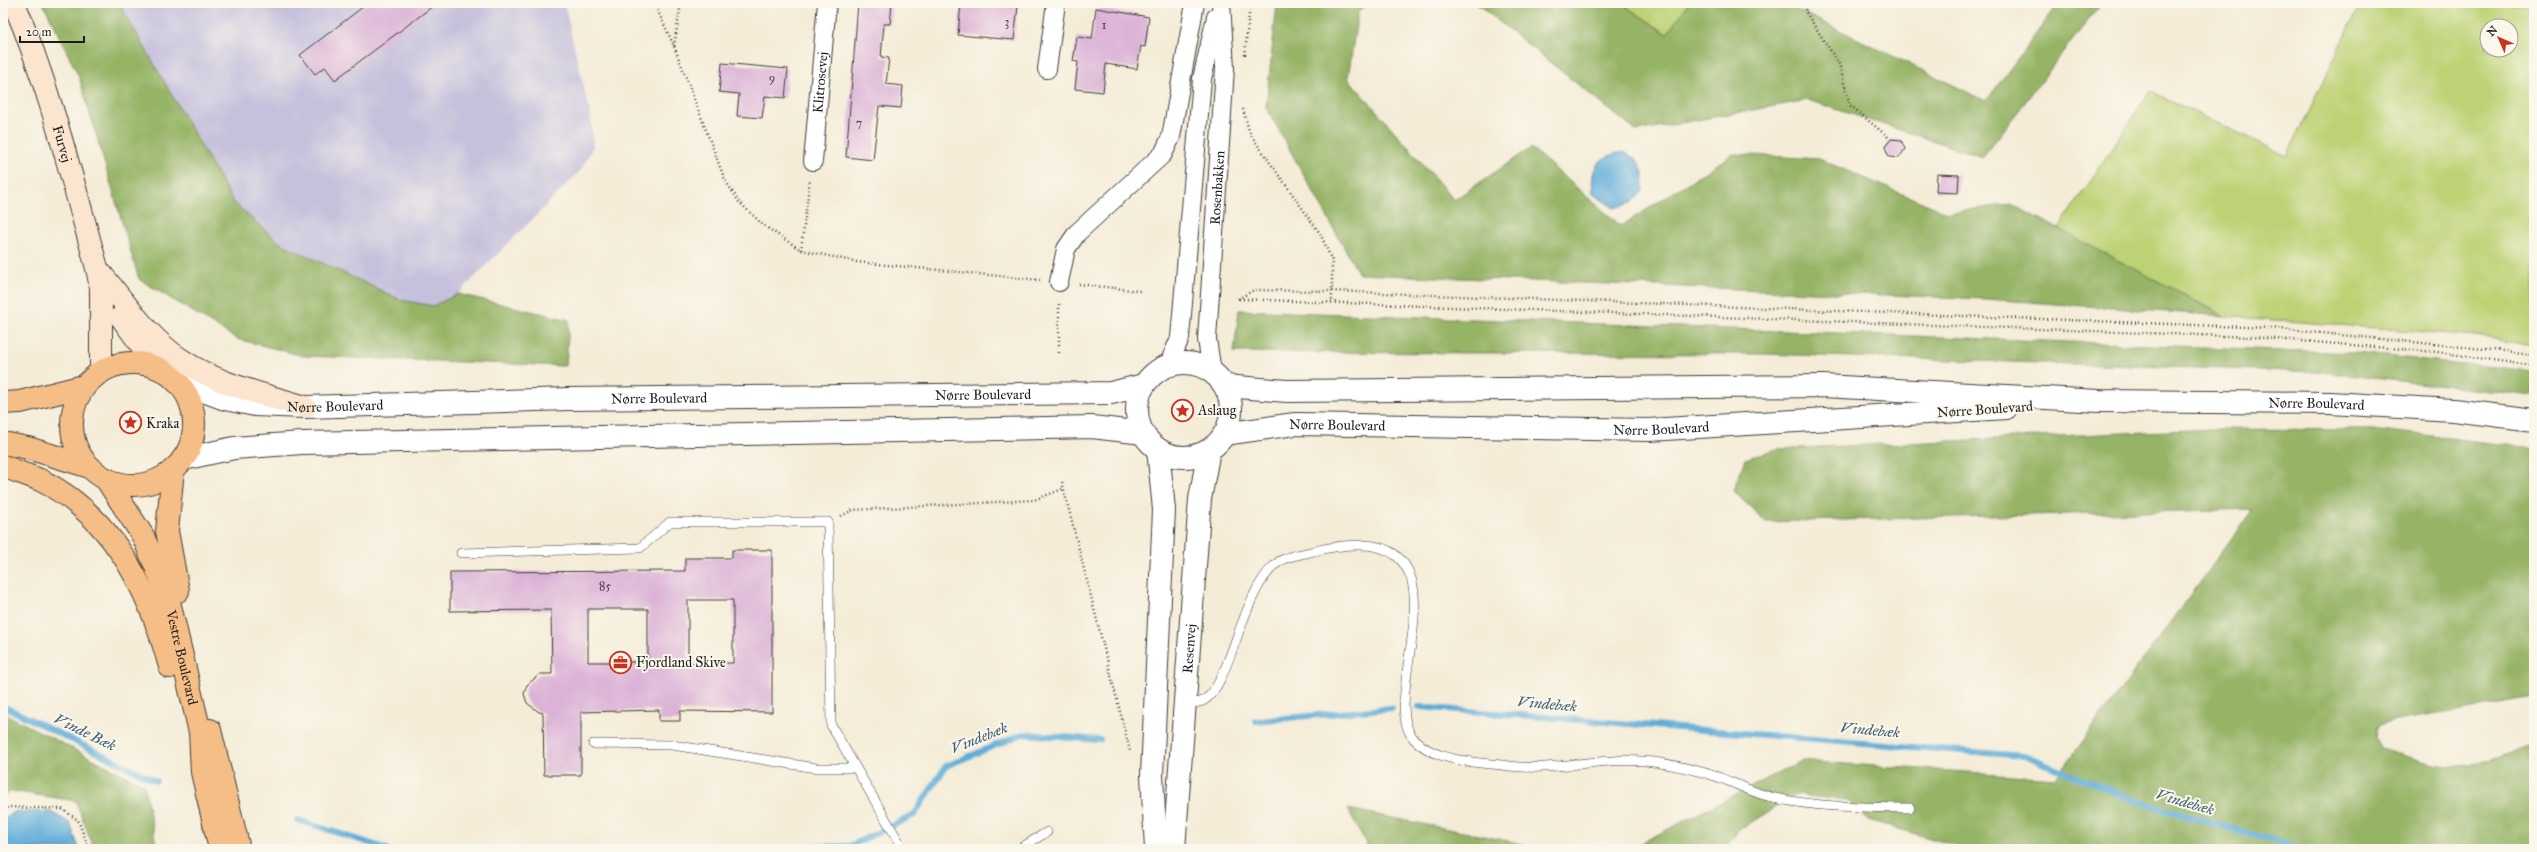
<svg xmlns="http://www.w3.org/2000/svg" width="2537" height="852" font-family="'IM FELL Great Primer',serif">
  <rect width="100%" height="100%" fill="#fbf7ec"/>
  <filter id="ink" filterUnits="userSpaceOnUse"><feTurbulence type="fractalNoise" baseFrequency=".025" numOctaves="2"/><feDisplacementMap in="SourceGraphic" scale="8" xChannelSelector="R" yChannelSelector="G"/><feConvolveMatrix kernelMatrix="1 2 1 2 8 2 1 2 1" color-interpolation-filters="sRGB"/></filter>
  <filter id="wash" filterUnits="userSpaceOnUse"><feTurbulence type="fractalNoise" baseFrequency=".012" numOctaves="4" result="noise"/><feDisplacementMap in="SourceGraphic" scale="16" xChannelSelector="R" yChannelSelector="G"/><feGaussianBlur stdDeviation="0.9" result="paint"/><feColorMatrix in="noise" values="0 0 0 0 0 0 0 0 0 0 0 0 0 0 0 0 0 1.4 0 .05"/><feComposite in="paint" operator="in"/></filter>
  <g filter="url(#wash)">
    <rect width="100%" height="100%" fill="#f4ecd7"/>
    <path fill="#c5c0db" d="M119,3H564L591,117L593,146L581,170L458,294L433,306L401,300L281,243L234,203Z"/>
    <path fill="#bdd275" stroke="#6c7748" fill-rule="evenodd" d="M1621,3H1689L1667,34Z
      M2361,3H2530L2534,6V346L2476,336L2224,316L2058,229L2150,91L2287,156ZM2487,26H2511V50H2487Z"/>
    <path fill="#96b466" stroke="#596841" d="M43,3H119L234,203L280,243L401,300L433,306L458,294L569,320L566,366L304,356L237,339L139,279L79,77Z
      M1277,3H1369L1358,12L1348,78L1454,200L1531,148L1621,226L1733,154L1819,159L1948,213L2011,204L2224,316L1987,299L1359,274L1266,107Z
      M1476,3H1621L1667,34L1689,3H1783L1986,101L2059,3H2101L1983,157L1808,100L1636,131Z
      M1239,310L2355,353L2534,371V396L2320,372L1762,354L1234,352Z
      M2211,429L2380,430L2534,448V698L2384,723L2377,727L2375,738L2381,749C2404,755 2436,768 2460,766C2485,764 2510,752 2534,744V849H1967L1868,820L1849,800L1795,795L1739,830L1724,849H1629L1802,761L2056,778L2253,509L1766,522L1733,491L1745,459L1777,449Z
      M3,713L144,785L157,849H94L76,801L11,791L3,797Z
      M1348,809L1548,849H1369Z"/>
    <path fill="#60add9" stroke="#3e647a" d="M1624,152L1637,160L1644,174L1643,191L1632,203L1614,208L1593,194C1590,167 1597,156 1624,152Z
      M16,811L51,812L70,823L79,849H3V819Z"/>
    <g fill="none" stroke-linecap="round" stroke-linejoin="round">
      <path stroke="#60add9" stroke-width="6" d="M3,706L156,781
        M1419,707L2024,756L2145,804L2304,849
        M1256,721L1392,708
        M297,820L388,849
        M806,849L811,846H850L914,815L946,766L1023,734L1100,740"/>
    </g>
    <g id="blocks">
      <path fill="#dcb3d7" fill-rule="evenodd" d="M368,3H437L335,80L325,67L315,74L300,55Z
        M858,3H892L890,24H884L881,57L889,58L886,84L903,86L901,108L879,106L873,160L846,157Z
        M961,3L1018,6L1014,40L958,35Z
        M1096,8L1149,17L1145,47L1141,46L1137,69L1106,64L1103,92L1075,89L1078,62L1073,61L1077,37L1092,39Z
        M722,63L788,69L785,98L765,96L762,118L737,116L739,94L719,92Z
        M1891,139L1901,140L1905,149L1899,158L1889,157L1885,147Z
        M1937,174L1959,175L1958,193L1936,192Z
        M732,550H772V712L680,711V721H659V710L581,712V775H544L543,713L539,712L527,703L524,694L527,685L540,674H552L551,610L450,611V572L685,571V558H732ZM688,600H733V663H688ZM588,609H648V662H588Z"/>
    </g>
  </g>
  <g filter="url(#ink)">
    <use href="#blocks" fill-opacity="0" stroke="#3c3b38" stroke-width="1"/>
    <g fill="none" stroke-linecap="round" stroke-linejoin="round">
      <defs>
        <path id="service" d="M461,553L640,548L670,522H828L831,725L903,849
          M1185,702C1189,702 1196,703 1200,702C1231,693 1240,587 1280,561C1289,555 1304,554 1314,551C1331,547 1355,543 1374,546C1459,563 1378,701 1414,739C1437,763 1479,762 1509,766C1559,772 1610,754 1660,763C1679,766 1700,771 1718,777C1737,784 1755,794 1775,798C1820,808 1864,807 1910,808
          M593,744L672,745L816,768H854
          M1019,849L1047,832"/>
        <g id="minor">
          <path d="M1047,69L1056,3"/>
          <path id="s1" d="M813,161L827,3"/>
          <path d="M1059,282L1066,249L1077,233L1163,154L1171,137L1195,3"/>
          <path d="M1168,366L1180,338L1202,79L1216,17"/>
          <path id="s2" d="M1212,372L1207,339L1225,68L1221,3"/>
        </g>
        <g id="tertiary">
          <circle cx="1184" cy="410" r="47"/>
          <path id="s3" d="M176,381L225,399L255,405L305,407L569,399L1111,393L1144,385"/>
          <path id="s4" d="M1225,386L1287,391L1823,386L2099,401L2330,403L2453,410L2534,420"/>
          <path id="s5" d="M1224,434L1295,424L1649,430L2006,408"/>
          <path d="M183,459L234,448L302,443L1092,427L1143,433"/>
          <path d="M1156,849L1152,775L1164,510L1158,449"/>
          <path id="s6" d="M1174,849L1200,499L1209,450"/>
        </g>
        <g id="secondary">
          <path id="s7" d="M14,3C50,88 72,179 97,268L101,288V372"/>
          <path d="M97,269C123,299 147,337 180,359C216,384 263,394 305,407"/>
          <path d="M121,317L158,368"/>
        </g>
        <g id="primary">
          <circle cx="133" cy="424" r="61"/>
          <path d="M3,403L20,402L84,386"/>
          <path d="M3,443L28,448L90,467"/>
          <path d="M3,466C15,471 28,475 40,480C114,516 150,592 170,667"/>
          <path d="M173,470L167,531L178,591"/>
          <path id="s8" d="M106,479L143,536L167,593L200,732L202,772L220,849"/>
          <path d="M210,730L239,849"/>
        </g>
      </defs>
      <use href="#service" stroke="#3c3b38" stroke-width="10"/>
      <use href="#minor" stroke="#3c3b38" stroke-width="20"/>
      <use href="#tertiary" stroke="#3c3b38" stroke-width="24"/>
      <use href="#secondary" stroke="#3c3b38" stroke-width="24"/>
      <use href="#primary" stroke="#3c3b38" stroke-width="24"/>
      <path stroke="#3c3b38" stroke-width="2.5" stroke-dasharray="1 3" stroke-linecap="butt" d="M654,3L674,46L725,180L739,202L763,225L801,250L857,262L1040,280
        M1811,3L1805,11L1839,64L1850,105L1888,137
        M674,46L681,3
        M1245,55L1250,3
        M1243,109L1250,134L1321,235L1332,261V301
        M801,250L810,179
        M1079,284L1140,291
        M1238,299L1254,290L1332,291L2270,328L2534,354
        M1239,299L2252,337L2437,352L2534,366
        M1059,353V301
        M1062,482L1130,751
        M841,516L853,510L1034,500L1063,489
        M3,810L8,807L62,809L78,820L89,849"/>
      <use href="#service" stroke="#fff" stroke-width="9"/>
      <use href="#minor" stroke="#fff" stroke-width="18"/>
      <use href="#tertiary" stroke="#fff" stroke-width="22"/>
      <use href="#secondary" stroke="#fbe5cf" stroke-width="22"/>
      <use href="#primary" stroke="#f6be87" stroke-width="22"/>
    </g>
  </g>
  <defs>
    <symbol id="sight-ring" viewBox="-11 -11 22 22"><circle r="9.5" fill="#fbf7ec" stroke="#c8321e" stroke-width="1.5"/><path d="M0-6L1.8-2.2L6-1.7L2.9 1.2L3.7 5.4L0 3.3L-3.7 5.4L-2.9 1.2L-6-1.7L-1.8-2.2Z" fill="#c8321e"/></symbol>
    <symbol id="office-ring" viewBox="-11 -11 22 22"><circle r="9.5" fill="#fbf7ec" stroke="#c8321e" stroke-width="1.5"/><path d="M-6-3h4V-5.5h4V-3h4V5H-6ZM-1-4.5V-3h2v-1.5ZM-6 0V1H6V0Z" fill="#c8321e"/></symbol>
  </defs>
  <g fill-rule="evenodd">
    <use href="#sight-ring" x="1170" y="398" width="25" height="25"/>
    <use href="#sight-ring" x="118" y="410" width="25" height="25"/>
    <use href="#office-ring" x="608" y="650" width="25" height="25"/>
  </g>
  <g text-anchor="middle" stroke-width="4" stroke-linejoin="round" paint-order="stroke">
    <g font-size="12" fill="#4c424b">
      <text x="1007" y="26">3</text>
      <text x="1104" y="29">1</text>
      <text x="772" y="82">9</text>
      <text x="859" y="127">7</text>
      <text x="605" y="590">85</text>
    </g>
    <g font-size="14" fill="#1c1c1c" stroke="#fbf7ec">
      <text dy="5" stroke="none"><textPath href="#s1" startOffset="79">Klitrosevej</textPath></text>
      <text dy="5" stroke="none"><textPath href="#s7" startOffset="149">Furvej</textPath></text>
      <text dy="5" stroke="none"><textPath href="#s2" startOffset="185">Rosenbakken</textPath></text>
      <text dy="5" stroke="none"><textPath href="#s3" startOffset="811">Nørre Boulevard</textPath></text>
      <text dy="5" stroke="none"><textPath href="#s3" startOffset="487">Nørre Boulevard</textPath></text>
      <text dy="5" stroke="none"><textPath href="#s4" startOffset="1092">Nørre Boulevard</textPath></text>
      <text dy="5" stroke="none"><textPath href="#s3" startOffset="163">Nørre Boulevard</textPath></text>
      <text transform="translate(1985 409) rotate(-4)" y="5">Nørre Boulevard</text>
      <text dy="5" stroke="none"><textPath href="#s5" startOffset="114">Nørre Boulevard</textPath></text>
      <text dy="5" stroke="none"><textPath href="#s5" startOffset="438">Nørre Boulevard</textPath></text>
      <text dy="5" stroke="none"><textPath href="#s6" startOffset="201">Resenvej</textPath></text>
      <text dy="5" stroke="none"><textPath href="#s8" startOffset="196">Vestre Boulevard</textPath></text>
    </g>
    <g font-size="14" fill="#1c1c1c" stroke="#fbf7ec" text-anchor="start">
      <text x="1198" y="415">Aslaug</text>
      <text x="146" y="428">Kraka</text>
      <text x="636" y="667">Fjordland Skive</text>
    </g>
    <g font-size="15" font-style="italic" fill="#3b5d71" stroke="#fbf7ec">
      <text transform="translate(1547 704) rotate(5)" y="5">Vindebæk</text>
      <text transform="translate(1870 730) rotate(5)" y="5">Vindebæk</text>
      <text transform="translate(85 732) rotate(26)" y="5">Vinde Bæk</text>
      <text transform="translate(979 738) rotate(-22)" y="5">Vindebæk</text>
      <text transform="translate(2185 802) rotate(16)" y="5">Vindebæk</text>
    </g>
  </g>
  <rect width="2537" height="852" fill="none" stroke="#fbf7ec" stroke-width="16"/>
  <g transform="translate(2499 38) rotate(315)"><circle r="19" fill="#fbf7ec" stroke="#a29f99"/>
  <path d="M0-3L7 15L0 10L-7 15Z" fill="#c8321e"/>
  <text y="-6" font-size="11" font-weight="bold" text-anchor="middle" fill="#1c1c1c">N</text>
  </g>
  <path d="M20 36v6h64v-6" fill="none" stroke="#1c1c1c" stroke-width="2"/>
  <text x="26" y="36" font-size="12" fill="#1c1c1c" stroke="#fbf7ec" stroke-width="3" paint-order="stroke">20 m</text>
</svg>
